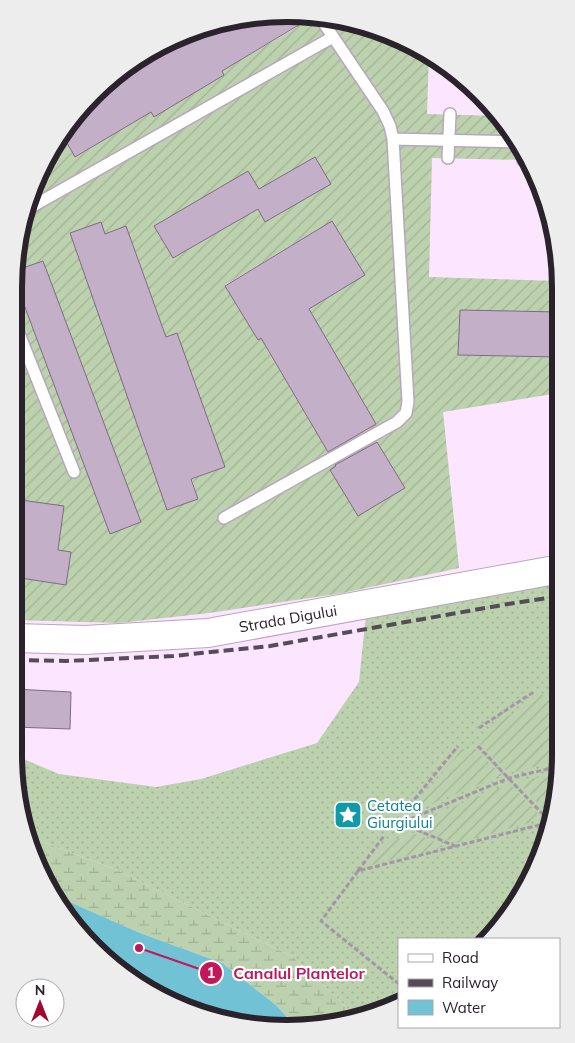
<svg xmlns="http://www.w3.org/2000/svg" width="575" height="1043" font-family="Mulish,sans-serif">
  <defs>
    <pattern id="grass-dots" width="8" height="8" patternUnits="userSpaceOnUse" patternTransform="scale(1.25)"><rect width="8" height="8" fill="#bcd1ad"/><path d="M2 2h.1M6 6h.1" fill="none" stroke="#a2b395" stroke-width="1.8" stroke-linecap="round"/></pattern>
    <pattern id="wetland-marsh" width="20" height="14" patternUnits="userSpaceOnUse" patternTransform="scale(1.25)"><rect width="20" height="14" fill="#bcd1ad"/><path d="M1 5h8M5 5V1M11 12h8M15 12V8" fill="none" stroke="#a2b395"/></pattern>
    <pattern id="garden-furrows" width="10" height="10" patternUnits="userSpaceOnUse" patternTransform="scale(1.25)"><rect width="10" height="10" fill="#bcd1ad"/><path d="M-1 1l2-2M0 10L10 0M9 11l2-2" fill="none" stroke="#a2b395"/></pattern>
  </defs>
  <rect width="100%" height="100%" fill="#fbe5ff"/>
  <path fill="url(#grass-dots)" d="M560,581L561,773L547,843L524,893L486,939H399V1004L392,1009L357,1017L293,957L117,870L27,836L14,755L59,774L156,787L201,779L317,743L359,682L366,614Z"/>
  <path fill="url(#wetland-marsh)" d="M27,836L117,870L293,957L357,1017L305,1029L297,1028L276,1005L222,963L140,933L56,896L28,843Z"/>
  <path fill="url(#garden-furrows)" fill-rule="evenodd" d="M324,16L425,51L429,54L427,114L499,116L515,136L527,160L432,158L429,277L559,281V312L460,310L458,355L559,357V393L443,412L459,568L343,593L209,613L119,623L14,620V577L65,585L70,552L14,544V532L59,539L64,507L14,499V278L110,533L141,522L43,261L14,271L23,216L51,150L63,136L76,157L151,112L154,116L224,75L222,71L297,27L293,18ZM315,157L330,184L265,222L258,209L173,258L154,226L248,172L259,189ZM332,221L365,275L258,340L225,285ZM126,227L166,337L177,333L225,467L192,479L198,499L105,234ZM315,320L376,424L328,452L267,349ZM377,442L405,488L331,470Z
    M141,60L125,70L128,74L108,85L121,70Z
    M539,694L550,696L560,720L561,760L509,773L479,743L482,735Z
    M474,748L502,775L411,812L462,749L468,750Z
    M561,772L552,817V818L518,782Z
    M510,784L543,819L456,843L410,826V824Z
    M408,831L445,846L368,866L388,839H400Z"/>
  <path fill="#71c2d4" d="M56,896L140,933L222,963L276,1005L297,1028L216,1020L135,983L70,922Z"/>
  <path fill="#c4afc8" stroke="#7e6a81" d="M312,17L222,71L224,75L154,117L151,112L75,157L63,136L108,85L128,74L125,70L217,23Z
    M315,157L331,184L265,222L258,209L173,258L154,226L248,171L259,189Z
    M332,221L365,275L309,309L376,424L328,452L261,338L258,340L225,286Z
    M101,222L105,234L126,226L166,337L177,333L225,467L191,479L198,499L167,510L70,233Z
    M43,261L141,522L110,534L14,278V271Z
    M460,310L559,312V357L458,355Z
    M377,442L405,488L358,516L330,470L336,466L335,465Z
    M14,499L64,506L58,550L71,552L66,585L14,577Z
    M14,689L71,692L70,729L14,727Z"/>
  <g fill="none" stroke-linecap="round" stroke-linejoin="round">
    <defs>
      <path id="lane" d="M393,139L519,142
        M448,158L450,114
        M523,160V152
        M26,210L333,37
        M14,321L74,472
        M224,518L397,422L406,413L408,402L393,139L390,126L383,111L319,16"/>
      <path id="secondary" d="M14,638L85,640L208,633L560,569"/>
    </defs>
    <use href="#lane" stroke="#baa5be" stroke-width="14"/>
    <use href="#secondary" stroke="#baa5be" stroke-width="30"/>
    <path stroke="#a595a8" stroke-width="3" stroke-dasharray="5 2.5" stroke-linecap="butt" d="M559,677H560
      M553,694L560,710
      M479,728L535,691
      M478,746L550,822
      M405,811L458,746
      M410,819L509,778L561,766
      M410,827L455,846
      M358,871L384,836
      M399,984L321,921L358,871L551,822"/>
    <use href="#lane" stroke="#fff" stroke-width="11"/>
    <use href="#secondary" stroke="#fff" stroke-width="28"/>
    <path stroke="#564b58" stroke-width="4" stroke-dasharray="10 5" stroke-linecap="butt" d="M14,660L66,661L173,656L270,646L508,604L560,596"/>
  </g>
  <defs>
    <symbol id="sight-square" viewBox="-11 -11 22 22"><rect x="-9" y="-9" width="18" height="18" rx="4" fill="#0f9aa8" stroke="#fff"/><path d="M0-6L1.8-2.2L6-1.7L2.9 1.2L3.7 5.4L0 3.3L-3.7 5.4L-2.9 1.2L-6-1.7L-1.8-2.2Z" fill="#fff"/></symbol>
  </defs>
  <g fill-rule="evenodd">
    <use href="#sight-square" x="332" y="799" width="32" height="32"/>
  </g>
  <g text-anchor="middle" stroke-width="4.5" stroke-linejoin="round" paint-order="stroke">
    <g font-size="15" fill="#2b232c" stroke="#fff">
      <text transform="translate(288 619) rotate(-10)" y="5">Strada Digului</text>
    </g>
    <g font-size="15" fill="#0d838f" stroke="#fff" text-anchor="start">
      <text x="367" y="811">Cetatea<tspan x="367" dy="17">Giurgiului</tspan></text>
    </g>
  </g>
  <path d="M0 0H575V1043H0ZM287 22H287A265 265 0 0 1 552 287V755A265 265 0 0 1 287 1020H287A265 265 0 0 1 22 755V287A265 265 0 0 1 287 22Z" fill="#eeedee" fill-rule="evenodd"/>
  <path fill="none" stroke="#2b232c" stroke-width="6" d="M287 22H287A265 265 0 0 1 552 287V755A265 265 0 0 1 287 1020H287A265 265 0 0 1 22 755V287A265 265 0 0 1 287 22Z"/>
  <path fill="none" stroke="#c2185b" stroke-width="2" d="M139 948L211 973"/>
  <g fill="#c2185b" stroke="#fff" stroke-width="2">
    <circle cx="139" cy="948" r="5"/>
    <circle cx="211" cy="973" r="12"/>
  </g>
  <g font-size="15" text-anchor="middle" font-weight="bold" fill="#fff">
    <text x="211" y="978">1</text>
  </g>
  <g font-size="16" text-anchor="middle" font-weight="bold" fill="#c2185b" stroke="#fff" stroke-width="4.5" stroke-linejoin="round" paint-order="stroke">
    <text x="299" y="979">Canalul Plantelor</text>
  </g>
  <rect x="398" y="938" width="162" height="90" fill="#ffffff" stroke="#aaa7ab"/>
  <rect x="408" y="954" width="25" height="8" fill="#ffffff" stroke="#aaa7ab"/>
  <text x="442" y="963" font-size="15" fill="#2b232c">Road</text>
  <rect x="408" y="979" width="25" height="8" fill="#564b58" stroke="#aaa7ab"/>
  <text x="442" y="988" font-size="15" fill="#2b232c">Railway</text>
  <rect x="408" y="1000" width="25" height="15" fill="#71c2d4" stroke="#aaa7ab"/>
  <text x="442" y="1013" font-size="15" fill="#2b232c">Water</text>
  <g transform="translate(40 1003)"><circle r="24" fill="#ffffff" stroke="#aaa7ab"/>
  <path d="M0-4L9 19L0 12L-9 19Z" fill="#a4072e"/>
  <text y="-8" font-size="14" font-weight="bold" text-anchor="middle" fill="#2b232c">N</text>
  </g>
</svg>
